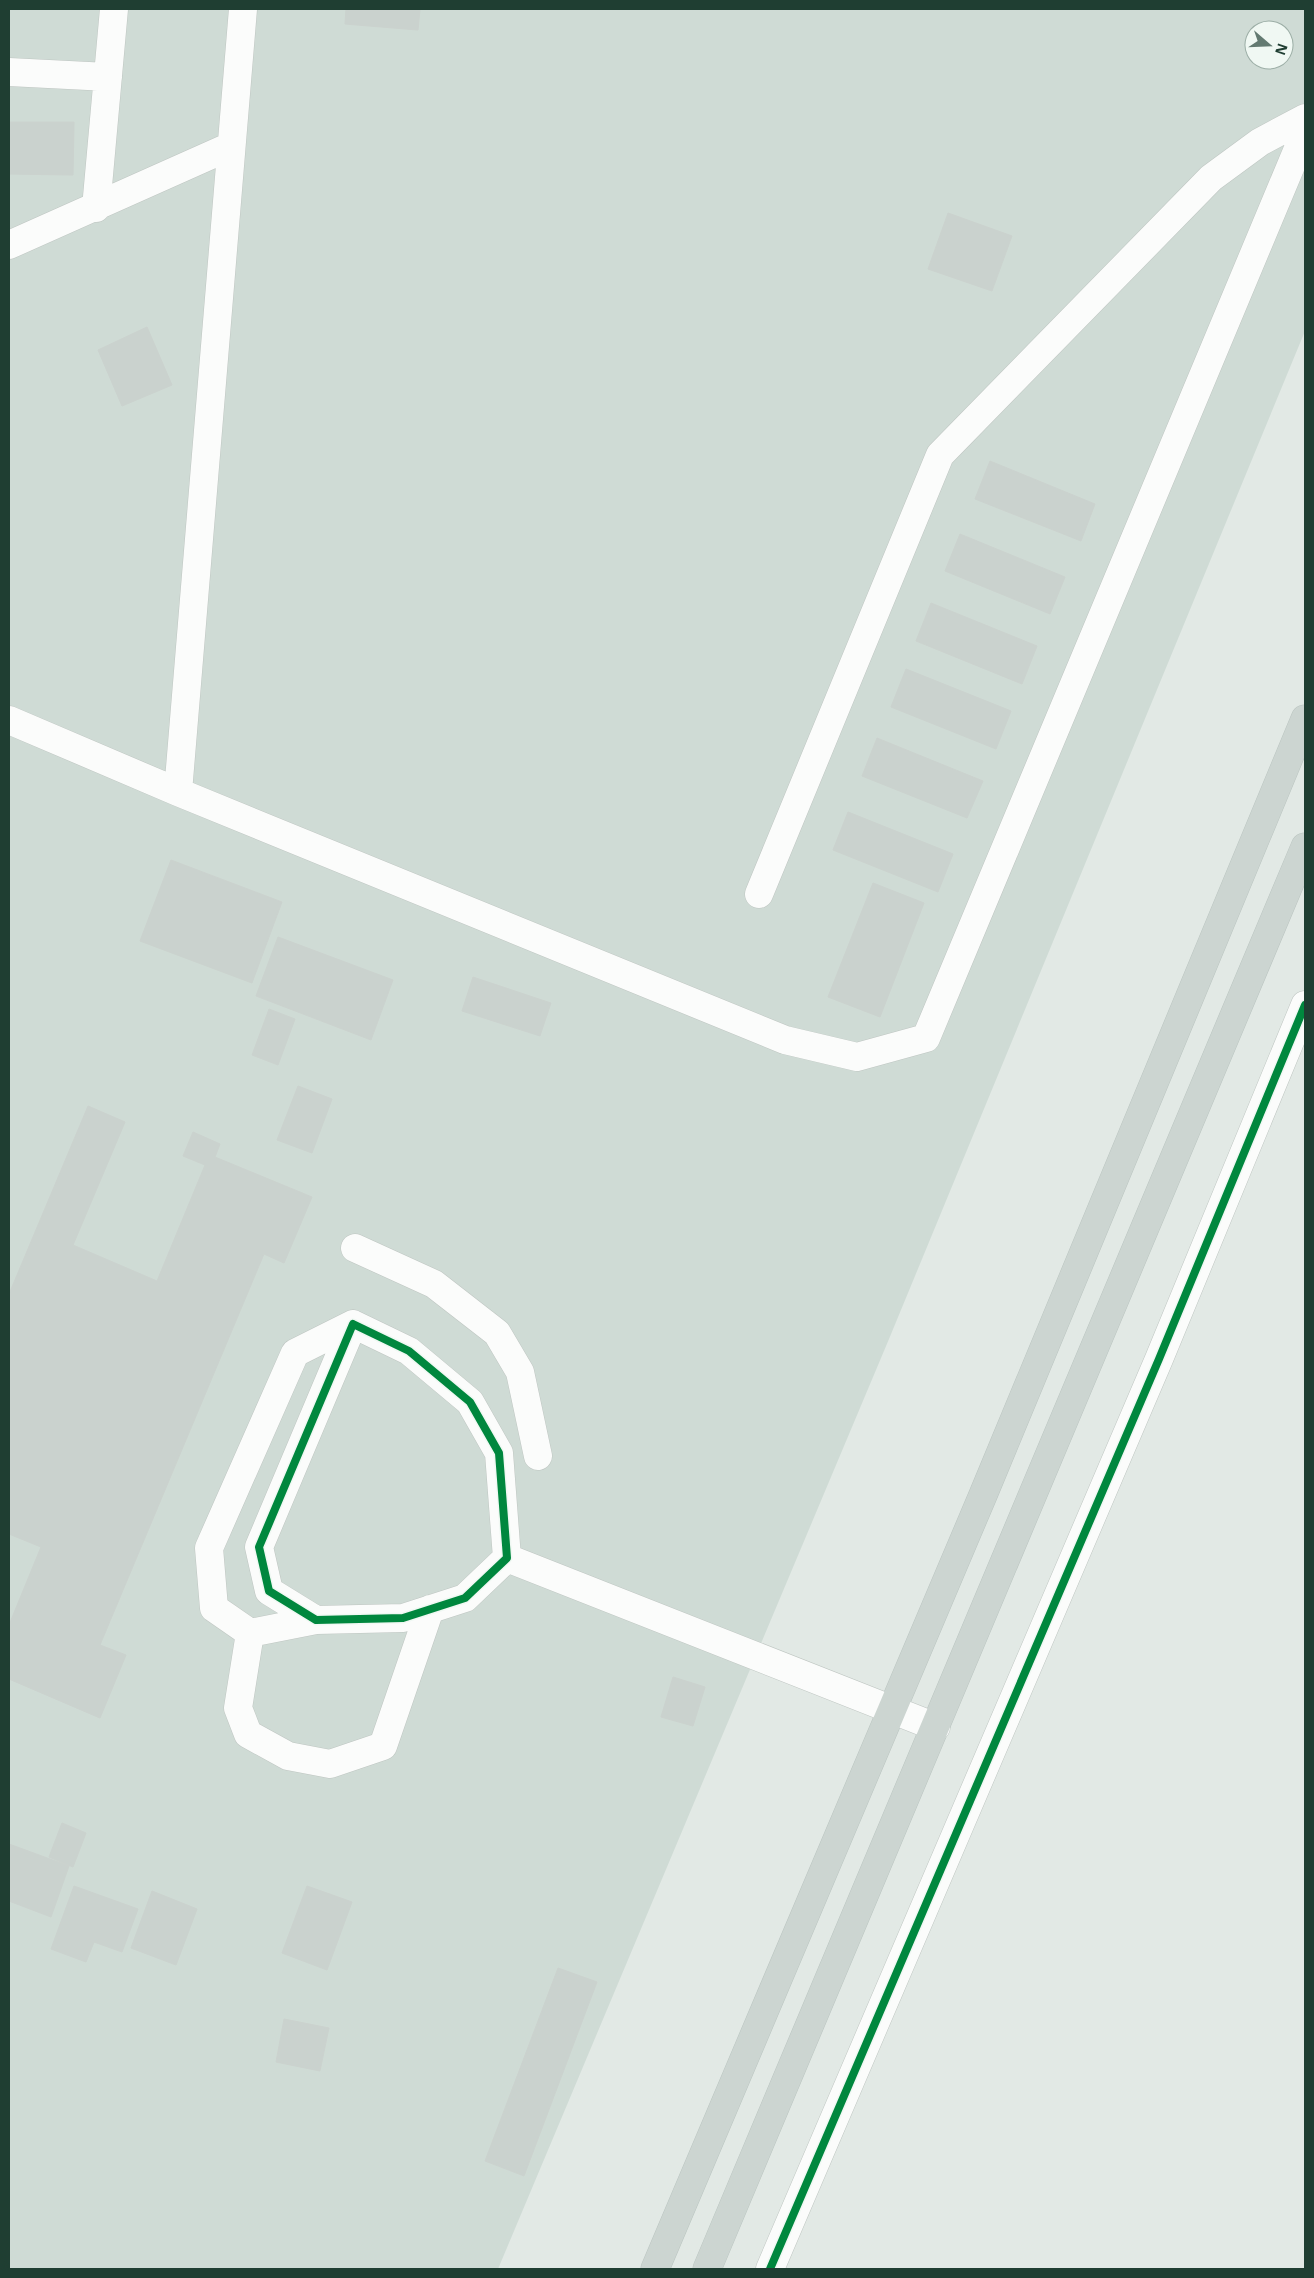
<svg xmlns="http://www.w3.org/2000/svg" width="1314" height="2278" font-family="'Noto Sans',sans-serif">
  <rect width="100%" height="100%" fill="#e2e9e5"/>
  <path fill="#cfdbd5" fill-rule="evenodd" d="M9,9H1305V331L889,1339L498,2269H9ZM1254,30H1284V60H1254Z"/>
  <path fill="#cad2ce" stroke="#cbd2ce" d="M346,9H420L418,30L345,24Z
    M9,122H74L73,175L9,174Z
    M948,213L1012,236L992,291L928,269Z
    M147,327L172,385L122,406L98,350Z
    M990,461L1095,504L1081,541L975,499Z
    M960,534L1065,577L1050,614L945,571Z
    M931,603L1037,646L1022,684L916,641Z
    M906,669L1011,711L996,749L891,707Z
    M877,738L983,781L967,818L862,776Z
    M848,812L953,854L938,892L833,850Z
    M171,860L282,902L252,983L140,941Z
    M873,883L924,903L880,1017L828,997Z
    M278,937L393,980L371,1040L256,996Z
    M473,977L551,1003L540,1036L462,1011Z
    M269,1009L295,1019L278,1065L252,1055Z
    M298,1086L332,1099L312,1153L277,1140Z
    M88,1106L125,1122L73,1245L157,1281L205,1165L183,1156L193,1132L220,1144L215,1157L312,1197L284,1263L264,1254L100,1645L126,1655L100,1718L9,1679V1625L41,1547L9,1534V1294Z
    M673,1677L705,1687L693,1726L661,1717Z
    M62,1823L86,1833L73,1867L49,1857Z
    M9,1844L69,1866L51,1917L9,1901Z
    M74,1886L138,1909L122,1952L94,1942L86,1962L51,1949Z
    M307,1886L352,1902L327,1970L282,1953Z
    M152,1891L197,1909L176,1965L131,1948Z
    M558,1968L597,1982L524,2176L485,2161Z
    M284,2019L329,2028L320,2071L276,2062Z"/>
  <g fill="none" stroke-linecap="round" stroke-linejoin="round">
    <defs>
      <path id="minor" d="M9,72L108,77
        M96,208L114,9
        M9,245L231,146
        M9,720L178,792L785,1040L857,1057L926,1038L1305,132
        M178,792L243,9
        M759,894L940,455L1211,178L1260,142L1305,118
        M355,1248L434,1284L497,1333L520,1372L538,1456
        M353,1324L409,1351L470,1402L499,1453L507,1558L465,1598L403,1618L316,1620L269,1591L259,1547Z
        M507,1558L936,1727
        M316,1620L250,1633L214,1608L209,1548L295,1353L353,1324
        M250,1633L238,1708L248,1734L288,1756L330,1764L383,1746L430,1609
        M770,2269L1159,1359L1305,1005"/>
      <path id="major" d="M655,2269L983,1495L1305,719
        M707,2269L1305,847"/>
    </defs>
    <use href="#minor" stroke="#bfc6c2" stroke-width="29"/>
    <use href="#major" stroke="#bbc5c1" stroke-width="29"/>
    <use href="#minor" stroke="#fbfcfb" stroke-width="28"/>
    <use href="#major" stroke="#ccd5d1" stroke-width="28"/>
    <defs>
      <path id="cycleway" d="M353,1324L409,1351L470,1402L499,1453L507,1558L465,1598L403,1618L316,1620L269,1591L259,1547Z
        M770,2269L1159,1359L1305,1005"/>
    </defs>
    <use href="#cycleway" stroke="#f0f8f3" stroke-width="11"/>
    <use href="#cycleway" stroke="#00873e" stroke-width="8"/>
  </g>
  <rect width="1314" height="2278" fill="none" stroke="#1f3e32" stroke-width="20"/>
  <g transform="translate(1269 45) rotate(109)"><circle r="24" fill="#f0f8f3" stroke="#9caea6"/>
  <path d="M0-4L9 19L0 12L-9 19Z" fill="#637a71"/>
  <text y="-8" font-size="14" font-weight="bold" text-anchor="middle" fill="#1f3e32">N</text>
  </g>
</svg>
